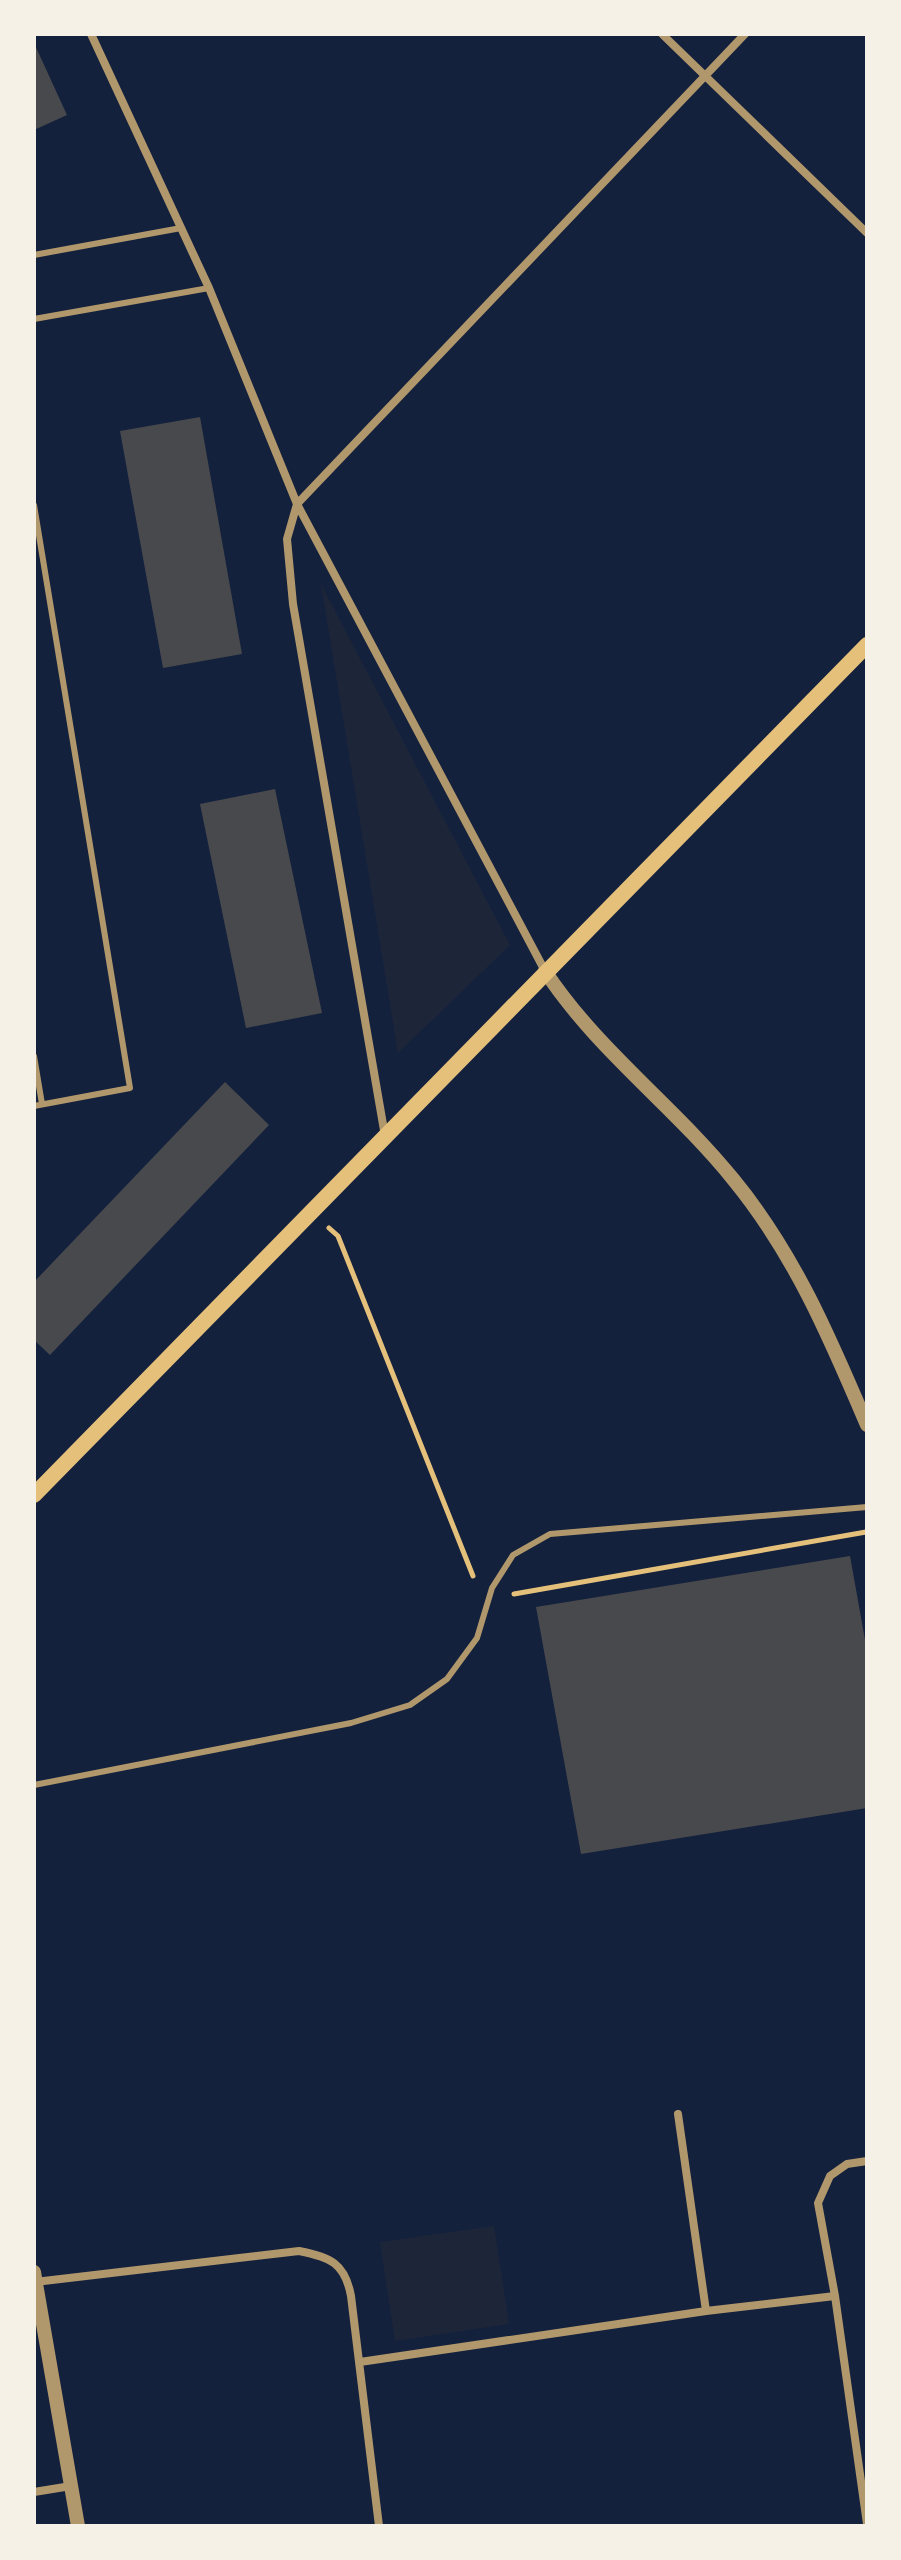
<svg xmlns="http://www.w3.org/2000/svg" width="901" height="2560" font-family="'Golos Text',sans-serif">
  <rect width="100%" height="100%" fill="#14213d"/>
  <path fill="#1d2539" d="M321,584L510,945L398,1053Z
    M494,2226L509,2324L395,2341L380,2242Z"/>
  <path fill="#48494c" d="M34,43L67,115L34,130Z
    M200,417L242,654L163,668L120,431Z
    M275,789L322,1013L246,1028L200,804Z
    M225,1082L269,1125L50,1355L34,1340V1282Z
    M850,1556L867,1651V1808L581,1854L536,1607Z"/>
  <g fill="none" stroke-linecap="round" stroke-linejoin="round">
    <path stroke="#e5c07b" stroke-width="5" d="M329,1228L338,1236L473,1576
      M514,1594L866,1532"/>
    <path stroke="#b1986c" stroke-width="6" d="M34,255L181,228
      M34,319L209,288
      M34,505L130,1088L34,1106
      M34,1056L42,1104
      M34,1785L351,1723L410,1705L447,1679L477,1638L492,1588L513,1555L550,1534L867,1507"/>
    <path stroke="#b1986c" stroke-width="8" d="M91,34L209,288L297,504L545,971
      M662,34L867,233
      M385,1136L293,604L287,539L297,504L745,34
      M867,2161L847,2164L830,2176L818,2203L835,2296L867,2524
      M35,2282L299,2251C330,2257 345,2263 351,2296L379,2526
      M706,2311L835,2296
      M360,2362L706,2311L678,2114
      M34,2492L71,2486"/>
    <path stroke="#b1986c" stroke-width="14" d="M545,971C597,1050 674,1106 733,1179C794,1253 830,1338 867,1425
      M34,2272L78,2526"/>
    <path stroke="#e5c07b" stroke-width="16" d="M34,1495L867,645"/>
  </g>
  <rect width="901" height="2560" fill="none" stroke="#f6f1e7" stroke-width="72"/>
</svg>
